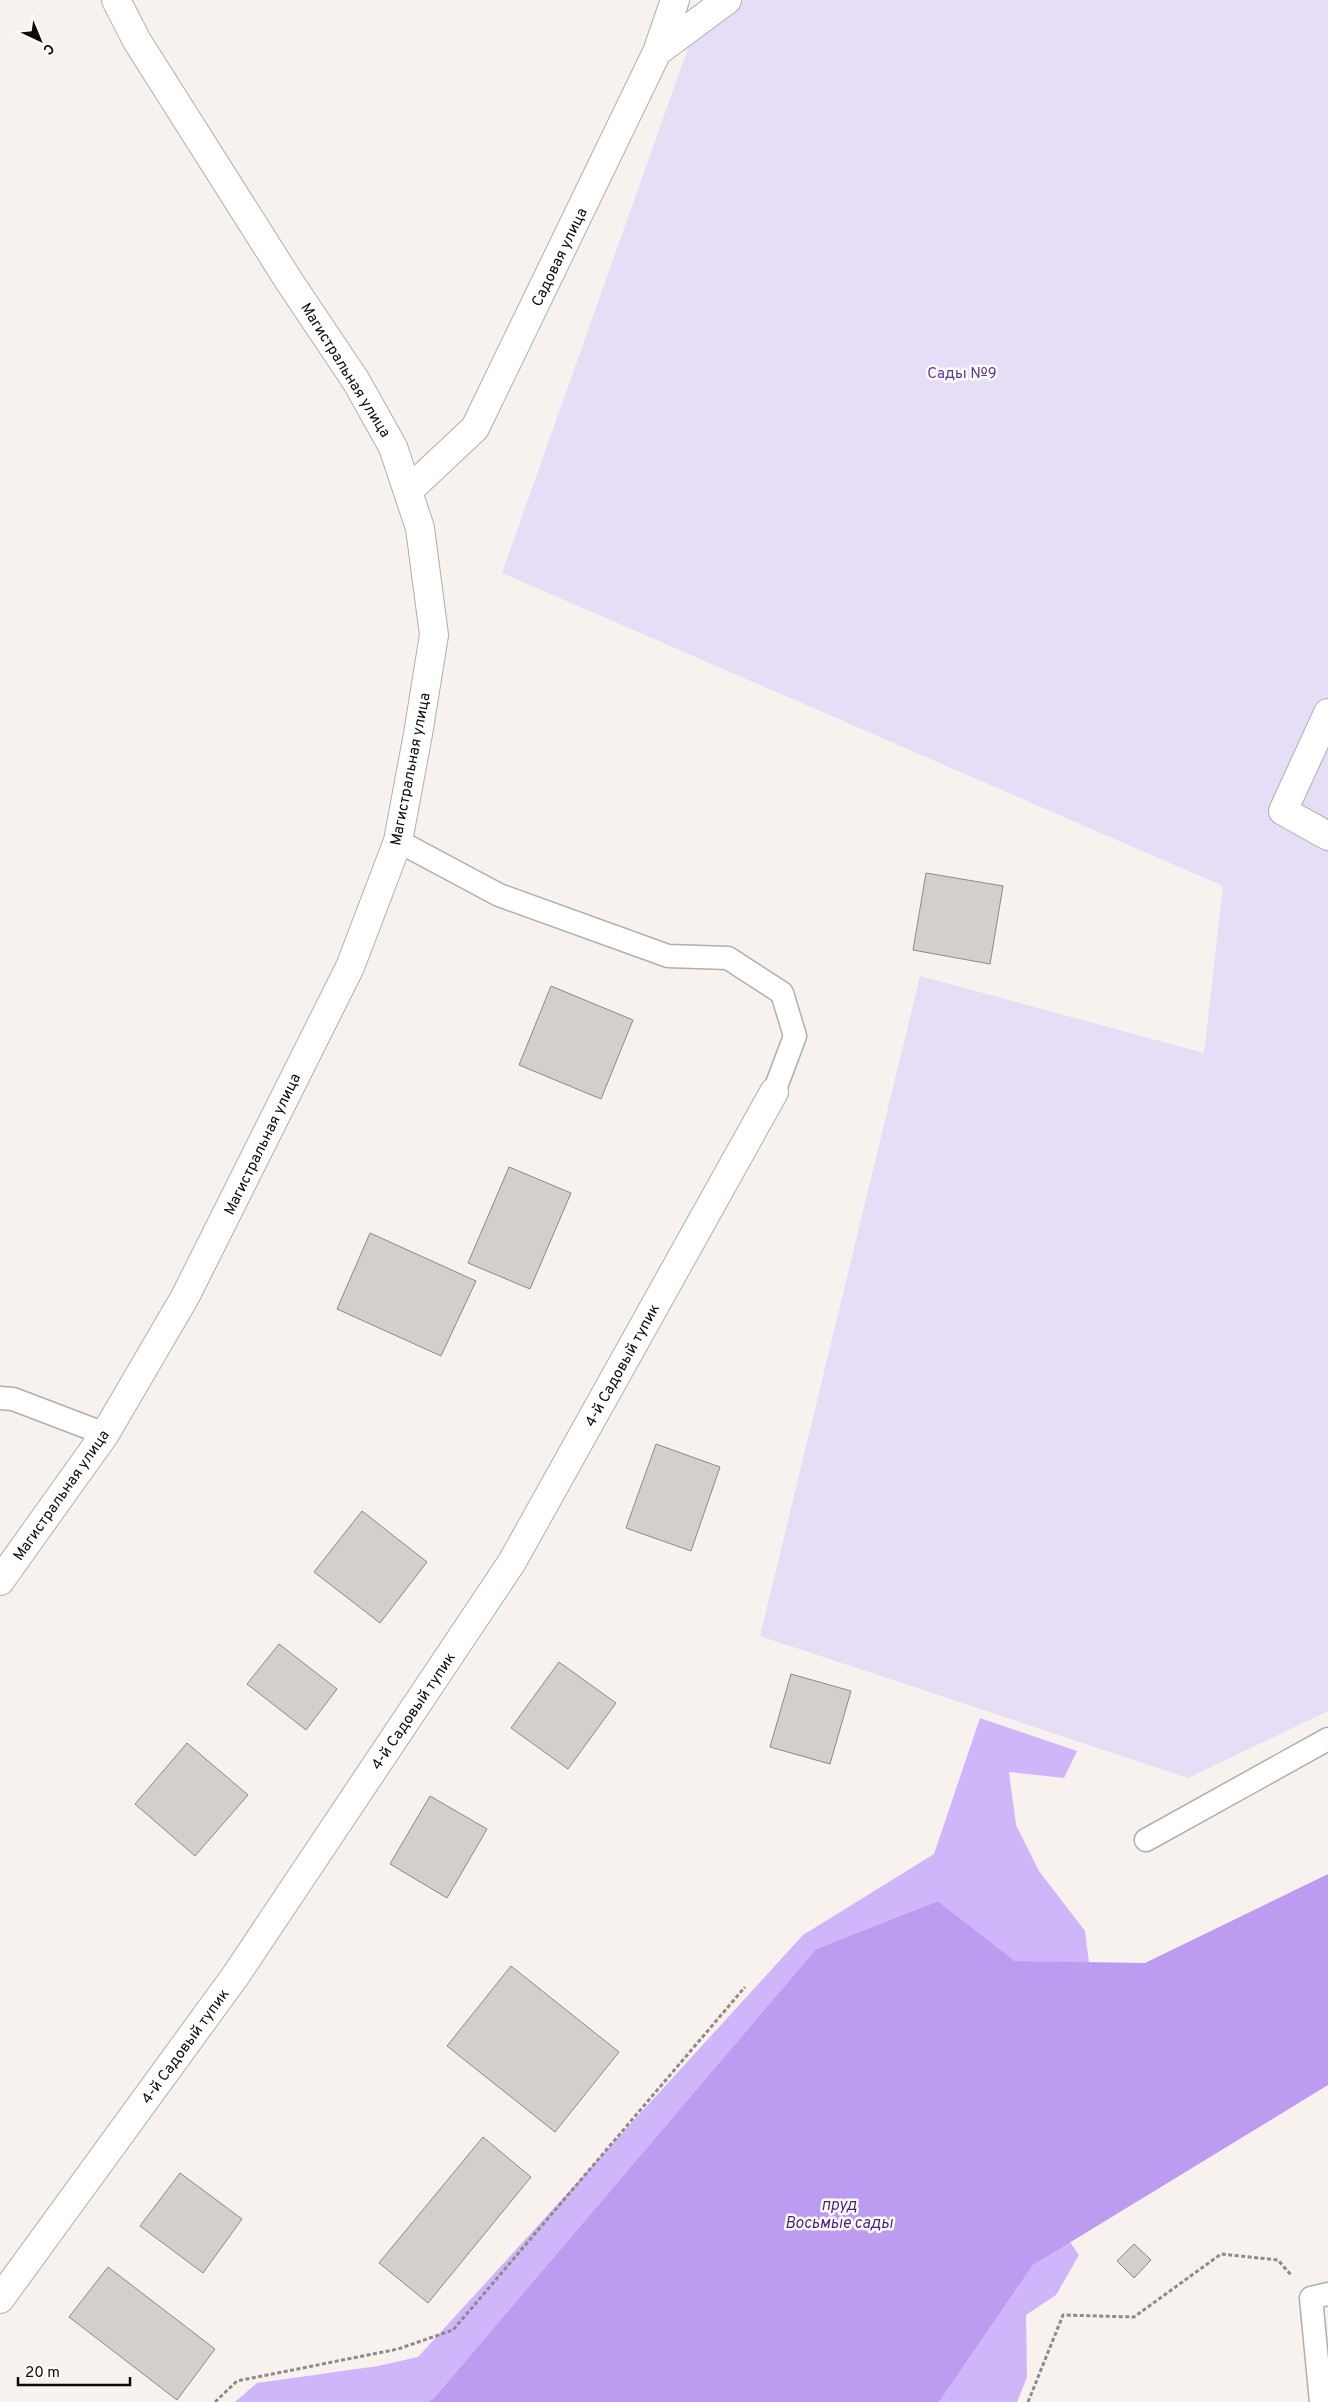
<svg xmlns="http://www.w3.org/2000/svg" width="1328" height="2402" font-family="Overpass,sans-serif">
  <rect width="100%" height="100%" fill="#f7f2ee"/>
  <path fill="#e6def7" d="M705,0H1328V1711L1188,1778L760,1636L920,976L1204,1053L1223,886L502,573Z"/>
  <path fill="#cfb5fa" d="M980,1718L1077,1751L1064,1778L1009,1772L1016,1825L1039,1871L1085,1931L1089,1963L1015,1961L938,1901L816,1949L434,2398L427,2402H235L257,2383L378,2366L418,2357L803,1935L934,1854Z
    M1070,2242L1079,2255L1056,2295L1026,2315L1027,2377L1017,2402H939L1033,2265Z"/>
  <path fill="#bc9bf1" d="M1328,1874V2085L1033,2265L939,2402H427L434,2398L816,1949L938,1901L1015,1961L1145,1963Z"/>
  <path fill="#d3cfca" stroke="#8e8985" d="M926,873L1003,886L990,964L913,950Z
    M551,986L633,1020L601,1099L519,1065Z
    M509,1167L571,1193L530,1289L468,1263Z
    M370,1233L476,1281L441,1356L337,1309Z
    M656,1444L720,1467L691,1551L626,1528Z
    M362,1511L427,1562L380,1623L314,1572Z
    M279,1644L337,1689L306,1730L247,1684Z
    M559,1662L616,1703L568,1769L511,1728Z
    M791,1674L851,1691L830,1764L770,1747Z
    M187,1743L248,1795L195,1856L135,1804Z
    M430,1796L487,1829L447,1898L390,1864Z
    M511,1966L619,2052L555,2132L447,2046Z
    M483,2137L531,2177L428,2303L379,2263Z
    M180,2173L242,2219L203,2273L140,2226Z
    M1134,2244L1151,2260L1134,2278L1117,2261Z
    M108,2267L215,2349L177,2400L69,2317Z"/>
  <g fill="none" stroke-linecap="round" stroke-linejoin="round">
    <defs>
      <path id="service" d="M398,841L499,895L668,956L728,958L782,993L795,1036L774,1092
        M0,1398L13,1399L105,1434
        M1146,1840L1328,1739
        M1321,2402L1311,2298L1328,2294"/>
      <path id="minor" d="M657,52L727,0
        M408,491L475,428L657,52L675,0
        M1328,713L1283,811L1328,836
        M0,2299L236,1975L512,1562L774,1092"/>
      <path id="tertiary" d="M0,1581L105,1434L185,1297L350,967L398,841L418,734L434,635L420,528L393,447L356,381L289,281L137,41L116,0"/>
    </defs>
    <use href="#service" stroke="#b3aeaa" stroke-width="25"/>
    <use href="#minor" stroke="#b3aeaa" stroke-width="30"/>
    <use href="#tertiary" stroke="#b3aeaa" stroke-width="30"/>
    <path stroke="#8e8a88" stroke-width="3" stroke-dasharray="4 2.5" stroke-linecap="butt" d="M215,2402L237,2381L398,2349L453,2330L745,1987
      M1028,2402L1063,2315L1134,2317L1221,2254L1278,2260L1291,2275"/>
    <use href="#service" stroke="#fff" stroke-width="22"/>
    <use href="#minor" stroke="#fff" stroke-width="28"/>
    <use href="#tertiary" stroke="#fff" stroke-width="28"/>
  </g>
  <g text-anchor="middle" stroke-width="5" stroke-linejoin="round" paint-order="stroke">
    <g font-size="15" fill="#0d0b0a" stroke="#fff">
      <text transform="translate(559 257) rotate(-64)" y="5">Садовая улица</text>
      <text transform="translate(346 370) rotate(58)" y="5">Магистральная улица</text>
      <text transform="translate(410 769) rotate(-79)" y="5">Магистральная улица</text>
      <text transform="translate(262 1144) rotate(-64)" y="5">Магистральная улица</text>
      <text transform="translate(622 1365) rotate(-61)" y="5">4-й Садовый тупик</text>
      <text transform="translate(61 1495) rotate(-55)" y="5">Магистральная улица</text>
      <text transform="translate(413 1711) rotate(-56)" y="5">4-й Садовый тупик</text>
      <text transform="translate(185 2046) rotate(-54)" y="5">4-й Садовый тупик</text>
    </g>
    <g font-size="15" fill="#603395" stroke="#fff">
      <text x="962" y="378">Сады №9</text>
    </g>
    <g font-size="16" font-style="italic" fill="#4d1c7f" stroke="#fff">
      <text x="839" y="2210">пруд<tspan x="839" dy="18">Восьмые сады</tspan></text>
    </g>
  </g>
  <g transform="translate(40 40) rotate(136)" stroke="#ffffff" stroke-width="4" paint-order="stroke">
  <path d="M0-4L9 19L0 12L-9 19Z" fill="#0d0b0a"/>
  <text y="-8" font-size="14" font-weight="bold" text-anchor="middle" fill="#0d0b0a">С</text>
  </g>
  <path d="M18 2377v8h112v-8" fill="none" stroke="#0d0b0a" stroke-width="2.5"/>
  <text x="25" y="2377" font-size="15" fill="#0d0b0a" stroke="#ffffff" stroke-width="4" paint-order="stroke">20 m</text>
</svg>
